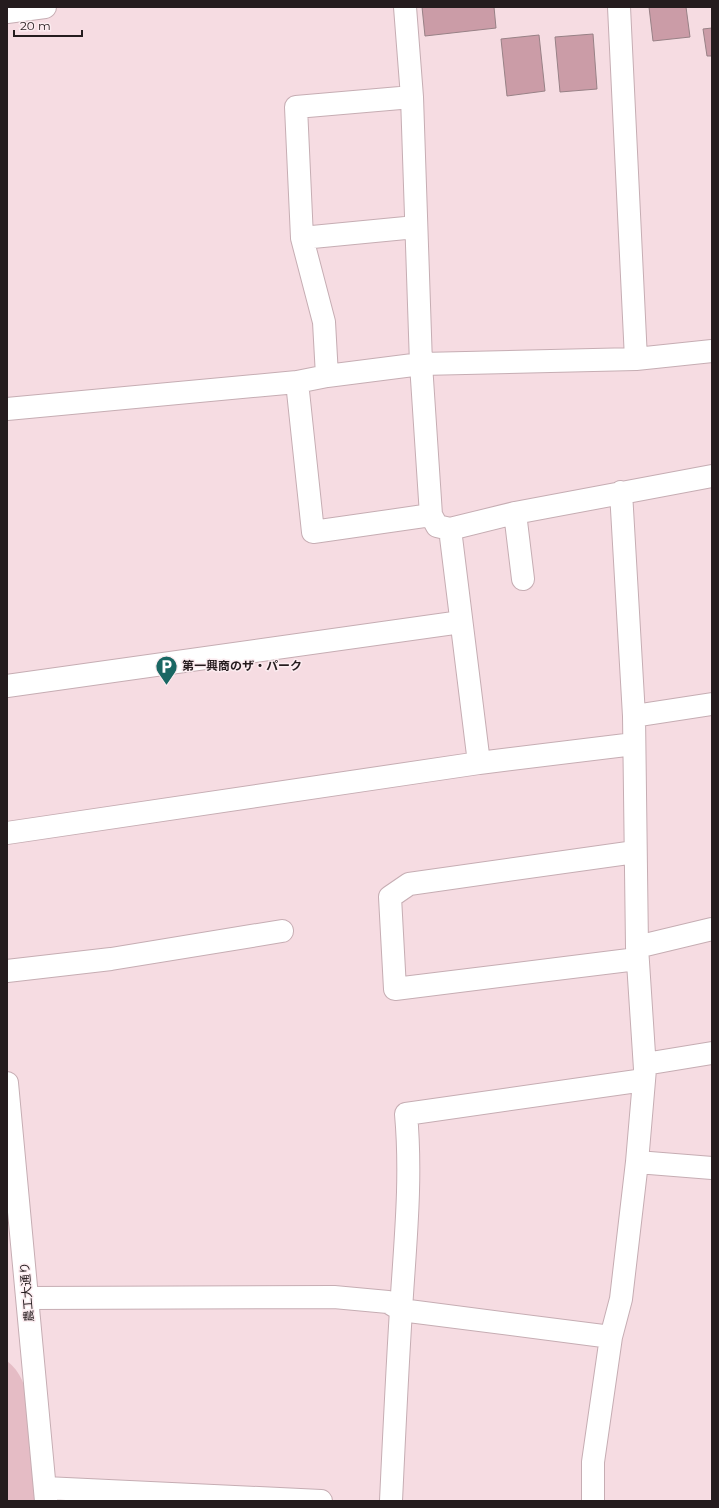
<svg xmlns="http://www.w3.org/2000/svg" width="719" height="1508" font-family="Montserrat,'Noto Sans JP',sans-serif">
  <rect width="100%" height="100%" fill="#f6dce2"/>
  <path fill="#e5bcc5" d="M7,1361C35,1383 26,1419 30,1450C32,1467 36,1483 36,1501H7Z"/>
  <path fill="#cb9ca7" stroke="#988186" d="M422,7H494L496,28L425,36Z
    M649,7H686L690,37L653,41Z
    M712,28V56H707L703,29Z
    M593,34L597,89L560,92L555,37Z
    M539,35L545,91L507,96L501,39Z"/>
  <g fill="none" stroke-linecap="round" stroke-linejoin="round">
    <defs>
      <path id="minor" d="M405,7L412,97L421,364L431,515L437,526L450,529L479,763
        M619,7L636,359
        M7,12L45,7
        M302,238L416,227
        M327,376L324,322L302,238L296,107L412,97
        M297,382L313,532L431,515
        M7,409L297,382L327,376L421,364L636,359L712,351
        M515,513L523,579
        M450,529L515,513L712,476
        M7,686L461,622
        M634,716L712,704
        M7,833L479,763L634,744
        M635,852L409,884L390,897L395,989L637,959
        M637,947L712,929
        M7,971L111,959L282,931
        M645,1064L712,1053
        M7,1083L46,1501
        M637,1162L712,1168
        M28,1298L334,1297L388,1302L401,1310L611,1337
        M45,1488L321,1501
        M391,1501C394,1437 397,1374 401,1310C405,1244 412,1180 406,1114L644,1080
        M593,1501V1462L611,1337L621,1299L637,1162L645,1069L637,947L634,716L621,492"/>
    </defs>
    <use href="#minor" stroke="#c6adb3" stroke-width="24"/>
    <use href="#minor" stroke="#fff" stroke-width="22"/>
  </g>
  <defs>
    <symbol id="parking-pin" viewBox="-11 -11 22 30"><path d="M0 17L-7.5 6A9.5 9.5 0 1 1 7.5 6Z" fill="#1a6763" stroke="#fcecf0"/><path d="M-3.5-5.5H1a3.5 3.5 0 0 1 0 7H-1V5.5H-3.5ZM-1-3.4V-.6H.8a1.4 1.4 0 0 0 0-2.8Z" fill="#fff"/></symbol>
  </defs>
  <g fill-rule="evenodd">
    <use href="#parking-pin" x="154" y="654" width="25" height="34"/>
  </g>
  <g text-anchor="middle" stroke-width="3" stroke-linejoin="round" paint-order="stroke">
    <g font-size="12" font-weight="bold" fill="#251c1e" stroke="#fcecf0" text-anchor="start">
      <text x="182" y="670">第一興商のザ・パーク</text>
    </g>
    <g font-size="12" fill="#251c1e" stroke="#fcecf0">
      <text transform="translate(27 1292) rotate(-95)" y="4">農工大通り</text>
    </g>
  </g>
  <rect width="719" height="1508" fill="none" stroke="#251c1e" stroke-width="16"/>
  <path d="M14 30v6h68v-6" fill="none" stroke="#251c1e" stroke-width="2"/>
  <text x="20" y="30" font-size="12" fill="#251c1e" stroke="#fcecf0" stroke-width="3" paint-order="stroke">20 m</text>
</svg>
